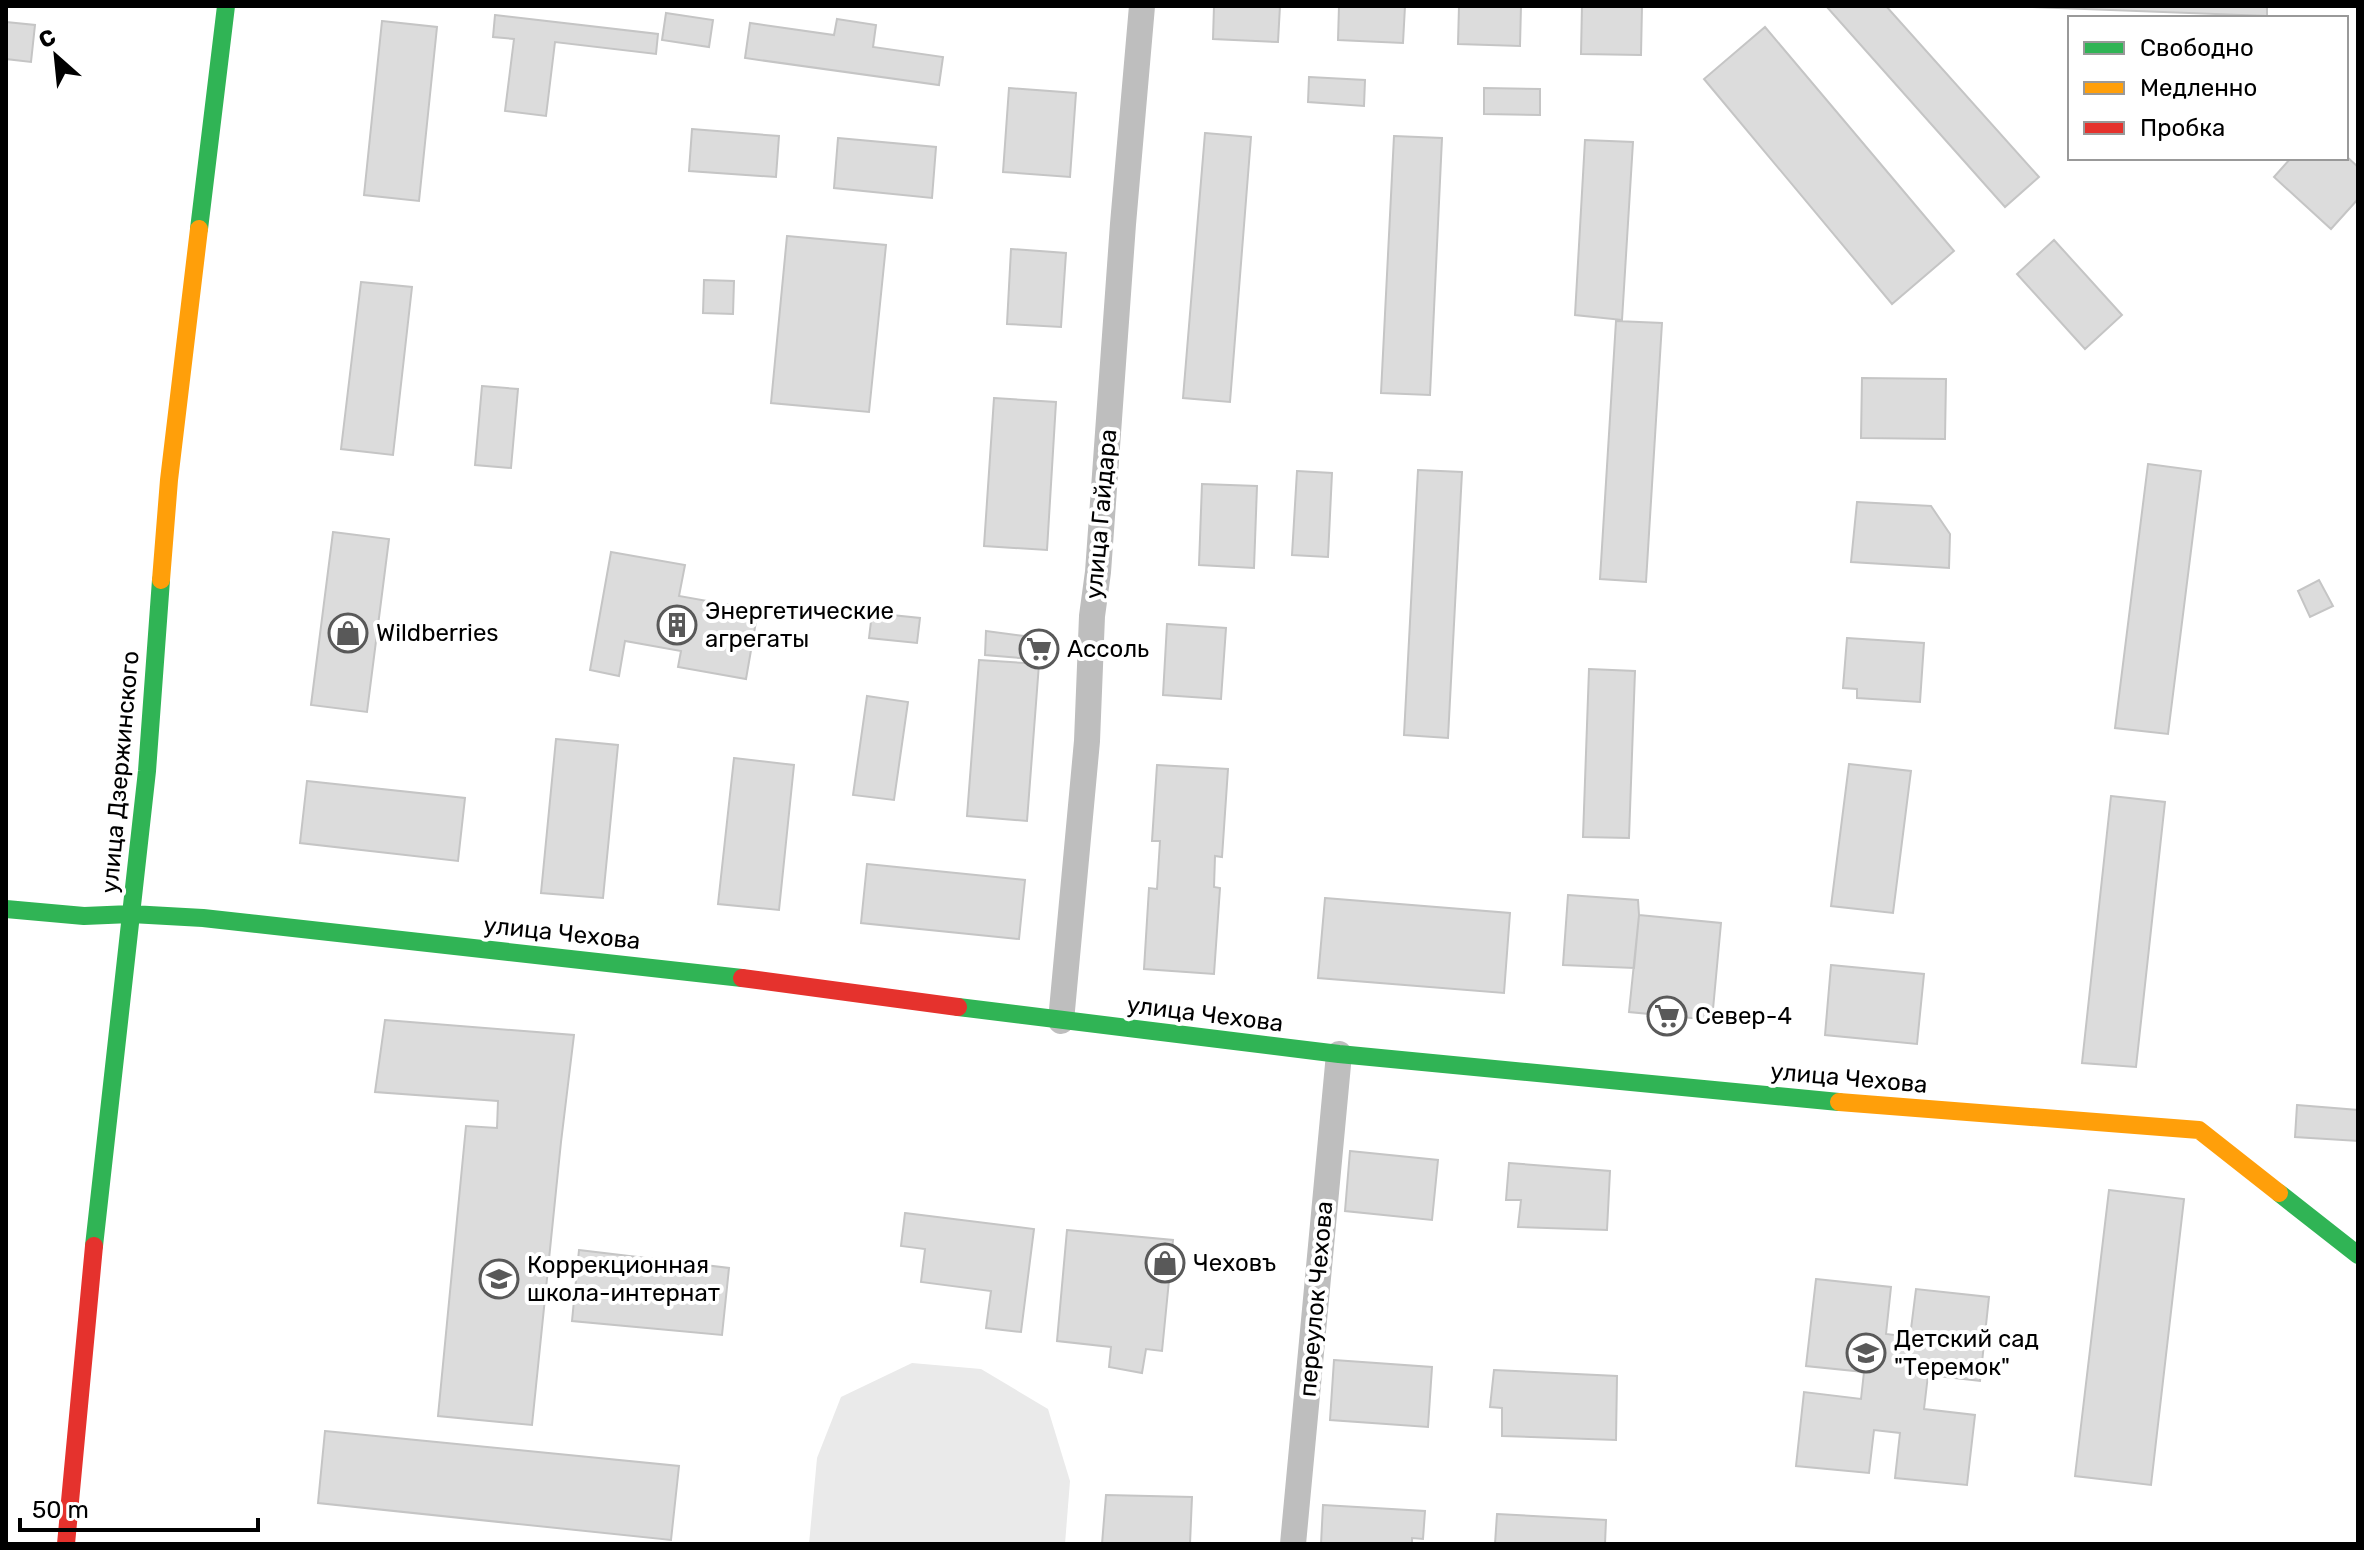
<svg xmlns="http://www.w3.org/2000/svg" width="2364" height="1550" font-family="Rubik,sans-serif">
  <rect width="100%" height="100%" fill="#fff"/>
  <path fill="#eaeaea" d="M912,1363L981,1369L1048,1409L1070,1481L1065,1544H809L817,1458L841,1397Z"/>
  <path fill="#dcdcdc" stroke="#c5c5c5" stroke-width="2" d="M1214,6H1280L1278,42L1213,39Z
    M1339,6H1405L1403,43L1338,40Z
    M1459,6H1521L1520,46L1458,44Z
    M1582,6H1642L1641,55L1581,54Z
    M1826,6H1886L2039,177L2005,207Z
    M2008,6H2267V16Z
    M666,13L713,20L709,47L662,40Z
    M495,15L658,34L656,54L555,42L546,116L505,111L514,39L493,37Z
    M837,19L876,25L873,47L943,57L939,85L745,58L750,23L834,35Z
    M382,21L437,27L419,201L364,195Z
    M6,22L35,25L31,62L6,59Z
    M1765,27L1954,251L1892,304L1704,79Z
    M1309,77L1365,80L1364,106L1308,102Z
    M1009,88L1076,93L1070,177L1003,172Z
    M1484,88L1540,89V115L1484,114Z
    M692,129L779,136L776,177L689,171Z
    M1205,133L1251,137L1230,402L1183,398Z
    M1394,136L1442,138L1430,395L1381,393Z
    M838,138L936,147L932,198L834,188Z
    M1585,140L1633,142L1622,320L1575,315Z
    M2346,156L2358,167V199L2331,229L2274,177L2291,158H2346Z
    M787,236L886,245L869,412L771,403Z
    M2054,240L2122,315L2085,349L2017,274Z
    M1011,249L1066,253L1061,327L1007,324Z
    M704,280L734,281L733,314L703,313Z
    M361,282L412,287L393,455L341,449Z
    M1616,321L1662,323L1646,582L1600,579Z
    M1862,378L1946,379L1945,439L1861,438Z
    M482,386L518,389L511,468L475,465Z
    M994,398L1056,402L1047,550L984,546Z
    M2148,464L2201,471L2168,734L2115,728Z
    M1418,470L1462,472L1448,738L1404,735Z
    M1297,471L1332,473L1328,557L1292,555Z
    M1202,484L1257,486L1254,568L1199,565Z
    M1857,502L1931,506L1950,534L1949,568L1851,562Z
    M333,532L389,539L367,712L311,705Z
    M611,552L685,565L679,596L758,610L746,679L678,667L681,651L625,641L619,676L590,670Z
    M2319,580L2333,606L2310,617L2298,591Z
    M872,613L920,618L917,643L869,638Z
    M1167,624L1226,628L1221,699L1163,695Z
    M986,631L1032,637L1045,652L1043,660L985,655Z
    M1847,638L1924,643L1920,702L1857,698V689L1843,688Z
    M979,660L1039,664L1027,821L967,816Z
    M1589,669L1635,671L1629,838L1583,837Z
    M867,696L908,702L894,800L853,795Z
    M556,739L618,745L603,898L541,893Z
    M734,758L794,765L779,910L718,904Z
    M1849,764L1911,771L1893,913L1831,906Z
    M1157,765L1228,769L1222,857L1215,856L1214,887L1220,888L1214,974L1144,969L1149,888L1157,889L1160,841H1152Z
    M307,781L465,798L458,861L300,843Z
    M2111,796L2165,802L2136,1067L2082,1063Z
    M867,864L1025,880L1019,939L861,923Z
    M1568,895L1638,900L1639,915L1634,968L1563,965Z
    M1325,898L1510,913L1504,993L1318,978Z
    M1639,915L1721,923L1712,1020L1629,1012Z
    M1831,965L1924,974L1917,1044L1825,1035Z
    M385,1020L574,1035L561,1142L532,1425L438,1416L466,1126L497,1128L498,1101L375,1092Z
    M2297,1105L2358,1110V1141L2295,1137Z
    M1350,1151L1438,1160L1432,1220L1345,1211Z
    M1509,1163L1610,1171L1607,1230L1518,1227L1521,1200H1506Z
    M2109,1190L2184,1199L2151,1485L2075,1476Z
    M905,1213L1034,1229L1021,1332L986,1328L991,1291L921,1282L925,1249L901,1246Z
    M1067,1230L1173,1240L1162,1351L1146,1349L1142,1373L1109,1367L1111,1347L1057,1341Z
    M579,1250L729,1268L722,1335L572,1321Z
    M1816,1279L1891,1287L1886,1334L1910,1337L1916,1289L1989,1297L1980,1381L1928,1375L1924,1409L1975,1415L1967,1485L1895,1478L1900,1433L1874,1430L1869,1473L1796,1466L1804,1392L1861,1399L1864,1372L1806,1366Z
    M1334,1360L1432,1367L1428,1427L1330,1420Z
    M1494,1370L1617,1376L1616,1440L1502,1436V1408L1490,1407Z
    M325,1431L679,1466L671,1540L318,1503Z
    M1106,1495L1192,1497L1190,1544H1102Z
    M1323,1505L1425,1511L1423,1539L1412,1538V1544H1321Z
    M1497,1514L1606,1520L1605,1544H1495Z"/>
  <g fill="none" stroke-linecap="round" stroke-linejoin="round">
    <path stroke="#bebebe" stroke-width="26" d="M1061,1021L1087,741L1092,616L1098,572L1123,224L1142,6
      M1293,1544L1339,1054"/>
    <path stroke="#30b455" stroke-width="18" d="M199,229L226,6
      M6,909L84,916L131,914L203,918L742,978
      M958,1007L1339,1054L1839,1102
      M2279,1193L2358,1255
      M94,1246L147,771L161,580"/>
    <path stroke="#ff9f0a" stroke-width="18" d="M161,580L169,480L199,229
      M1839,1102L2199,1130L2279,1193"/>
    <path stroke="#e5322d" stroke-width="18" d="M742,978L958,1007
      M66,1544L94,1246"/>
  </g>
  <defs>
    <symbol id="building-ring" viewBox="-11 -11 22 22"><circle r="9.5" fill="#fff" stroke="#595959" stroke-width="1.5"/><path d="M-4-6H4V6H1V3H-1V6H-4ZM-2.5-4.3h1.7v1.8h-1.7ZM.8-4.3h1.7v1.8H.8ZM-2.5-1h1.7V.8h-1.7ZM.8-1h1.7V.8H.8Z" fill="#595959"/></symbol>
    <symbol id="shop-ring" viewBox="-11 -11 22 22"><circle r="9.5" fill="#fff" stroke="#595959" stroke-width="1.5"/><path d="M-5-2.5h2.3a2.7 3.5 0 0 1 5.4 0H5L5.5 6h-11ZM-1.5-2.5h3a1.5 2.3 0 0 0-3 0Z" fill="#595959"/></symbol>
    <symbol id="supermarket-ring" viewBox="-11 -11 22 22"><circle r="9.5" fill="#fff" stroke="#595959" stroke-width="1.5"/><path d="M-6-5.5h2.5l.6 2H6L4.5 2H-2.5L-4.4-4H-6ZM-1.5 3.2a1.3 1.3 0 1 0 .1 0ZM3 3.2a1.3 1.3 0 1 0 .1 0Z" fill="#595959"/></symbol>
    <symbol id="school-ring" viewBox="-11 -11 22 22"><circle r="9.5" fill="#fff" stroke="#595959" stroke-width="1.5"/><path d="M0-5L7-2L0 1L-7-2ZM-4 1L0 2.5L4 1V4Q0 6-4 4Z" fill="#595959"/></symbol>
  </defs>
  <g fill-rule="evenodd">
    <use href="#building-ring" x="655" y="603" width="44" height="44"/>
    <use href="#shop-ring" x="326" y="611" width="44" height="44"/>
    <use href="#supermarket-ring" x="1017" y="627" width="44" height="44"/>
    <use href="#supermarket-ring" x="1645" y="994" width="44" height="44"/>
    <use href="#shop-ring" x="1143" y="1241" width="44" height="44"/>
    <use href="#school-ring" x="477" y="1257" width="44" height="44"/>
    <use href="#school-ring" x="1844" y="1331" width="44" height="44"/>
  </g>
  <g text-anchor="middle" stroke-width="8" stroke-linejoin="round" paint-order="stroke">
    <g font-size="24" fill="#000" stroke="#fff">
      <text transform="translate(1101 514) rotate(-85)" y="8">улица Гайдара</text>
      <text transform="translate(120 772) rotate(-85)" y="8">улица Дзержинского</text>
      <text transform="translate(562 933) rotate(6)" y="8">улица Чехова</text>
      <text transform="translate(1205 1014) rotate(7)" y="8">улица Чехова</text>
      <text transform="translate(1849 1078) rotate(5)" y="8">улица Чехова</text>
      <text transform="translate(1316 1299) rotate(-85)" y="8">переулок Чехова</text>
    </g>
    <g font-size="24" fill="#000" stroke="#fff" text-anchor="start">
      <text x="705" y="619">Энергетические<tspan x="705" dy="28">агрегаты</tspan></text>
      <text x="376" y="641">Wildberries</text>
      <text x="1067" y="657">Ассоль</text>
      <text x="1695" y="1024">Север-4</text>
      <text x="1193" y="1271">Чеховъ</text>
      <text x="527" y="1273">Коррекционная<tspan x="527" dy="28">школа-интернат</tspan></text>
      <text x="1894" y="1347">Детский сад<tspan x="1894" dy="28">"Теремок"</tspan></text>
    </g>
  </g>
  <rect width="2364" height="1550" fill="none" stroke="#000000" stroke-width="16"/>
  <rect x="2068" y="16" width="280" height="144" fill="#ffffff" stroke="#999999" stroke-width="2"/>
  <rect x="2084" y="42" width="40" height="12" fill="#30b455" stroke="#999999" stroke-width="2"/>
  <text x="2140" y="56" font-size="24" fill="#000000">Свободно</text>
  <rect x="2084" y="82" width="40" height="12" fill="#ff9f0a" stroke="#999999" stroke-width="2"/>
  <text x="2140" y="96" font-size="24" fill="#000000">Медленно</text>
  <rect x="2084" y="122" width="40" height="12" fill="#e5322d" stroke="#999999" stroke-width="2"/>
  <text x="2140" y="136" font-size="24" fill="#000000">Пробка</text>
  <g transform="translate(56 56) rotate(333)" stroke="#ffffff" stroke-width="6" paint-order="stroke">
  <path d="M0-6L14 30L0 20L-14 30Z" fill="#000000"/>
  <text y="-12" font-size="22" font-weight="bold" text-anchor="middle" fill="#000000">С</text>
  </g>
  <path d="M20 1518v12h238v-12" fill="none" stroke="#000000" stroke-width="4"/>
  <text x="32" y="1518" font-size="24" fill="#000000" stroke="#ffffff" stroke-width="6" paint-order="stroke">50 m</text>
</svg>
